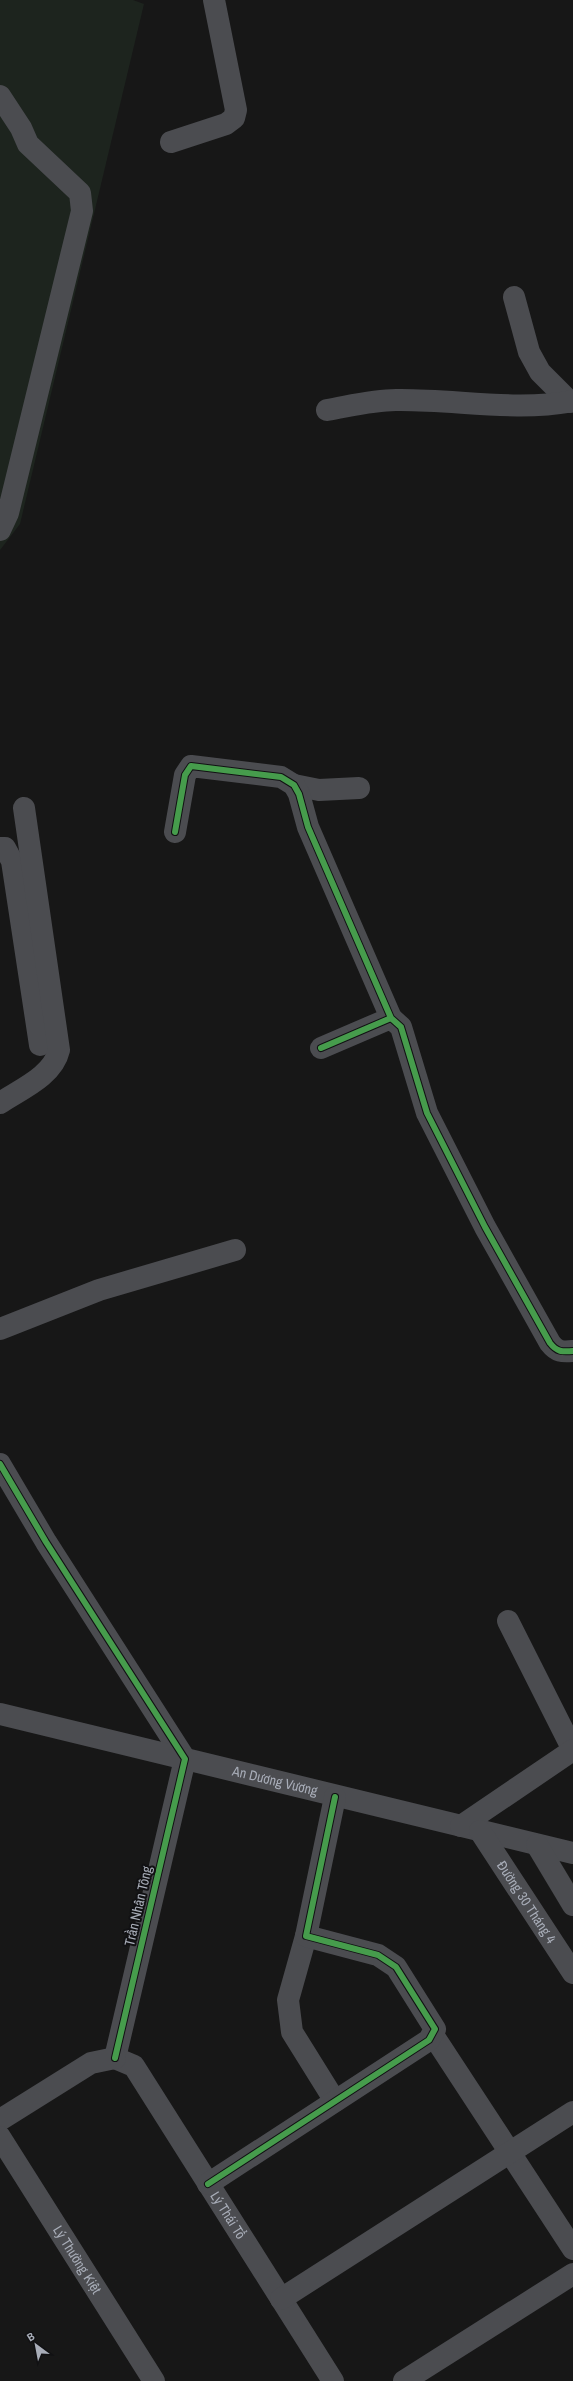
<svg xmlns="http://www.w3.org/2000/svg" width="573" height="2381" font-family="'Archivo Narrow',sans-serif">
  <rect width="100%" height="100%" fill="#171717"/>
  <path fill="#1d241e" d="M0,0H133L144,4L20,524L0,550Z"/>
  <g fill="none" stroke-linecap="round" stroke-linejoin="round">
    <g stroke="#4b4c50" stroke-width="22">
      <path d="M0,96L21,128L28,144L80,193L82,211L8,513L0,530"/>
      <path d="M171,142L226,124L234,118L236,110L214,0"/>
      <path d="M514,297L529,352L540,372L570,402"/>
      <path d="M327,410C350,406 373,400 396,400C455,399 515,412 573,401"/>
      <path d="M294,785L319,790L359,788"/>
      <path d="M175,832L185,775L191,766L281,777L294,785L299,794L308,827L391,1018"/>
      <path d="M0,848H5L12,861L40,1045"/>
      <path d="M321,1048L391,1018L401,1027L427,1113L485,1227L550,1343C557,1352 562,1352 573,1351"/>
      <path d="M0,1103C21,1089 53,1076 59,1050L24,808"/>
      <path d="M0,1329L99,1290L235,1250"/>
      <path d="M0,1464L46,1542L185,1759L115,2058"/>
      <path d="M508,1621L573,1750"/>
      <path id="s1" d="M0,1714L573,1853"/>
      <path d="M461,1826L573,1750"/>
      <path id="s2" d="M480,1831L573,1973"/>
      <path d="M537,1845L573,1905"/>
      <path d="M306,1936L288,2000L292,2032L335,2101"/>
      <path d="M433,2035L573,2249"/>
      <path id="s3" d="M115,2058L134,2066L333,2381"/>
      <path d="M0,2120L91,2063L115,2058"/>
      <path id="s4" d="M0,2137L154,2381"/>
      <path d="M208,2184L429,2040L435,2029L396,1967L378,1955L306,1936L335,1797"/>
      <path d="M281,2299L573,2112"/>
      <path d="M404,2381L573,2274"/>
    </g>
    <defs>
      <path id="cycleway" d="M175,832L185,775L191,766L281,777L294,785L299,794L308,827L391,1018
        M321,1048L391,1018L401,1027L427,1113L485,1227L550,1343C557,1352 562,1352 573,1351
        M0,1464L46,1542L185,1759L115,2058
        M208,2184L429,2040L435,2029L396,1967L378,1955L306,1936L335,1797"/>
    </defs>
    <use href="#cycleway" stroke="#111113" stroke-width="8"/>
    <use href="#cycleway" stroke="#469c4c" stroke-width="6"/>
  </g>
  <g text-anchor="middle" stroke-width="4" stroke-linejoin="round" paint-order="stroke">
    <g font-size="14" fill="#a8adb8" stroke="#111113">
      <text dy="5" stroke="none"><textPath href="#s1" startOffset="283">An Dương Vương</textPath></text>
      <text dy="5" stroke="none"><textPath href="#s2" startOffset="85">Đường 30 Tháng 4</textPath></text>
      <text transform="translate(138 1906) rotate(-77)" y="5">Trần Nhân Tông</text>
      <text dy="5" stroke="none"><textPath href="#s3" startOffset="197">Lý Thái Tổ</textPath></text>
      <text dy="5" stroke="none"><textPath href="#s4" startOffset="145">Lý Thường Kiệt</textPath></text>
    </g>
  </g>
  <g transform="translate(36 2345) rotate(328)" stroke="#111113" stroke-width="3" paint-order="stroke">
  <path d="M0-3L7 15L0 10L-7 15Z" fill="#a8adb8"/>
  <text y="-6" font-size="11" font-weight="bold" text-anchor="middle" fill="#a8adb8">B</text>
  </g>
</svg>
